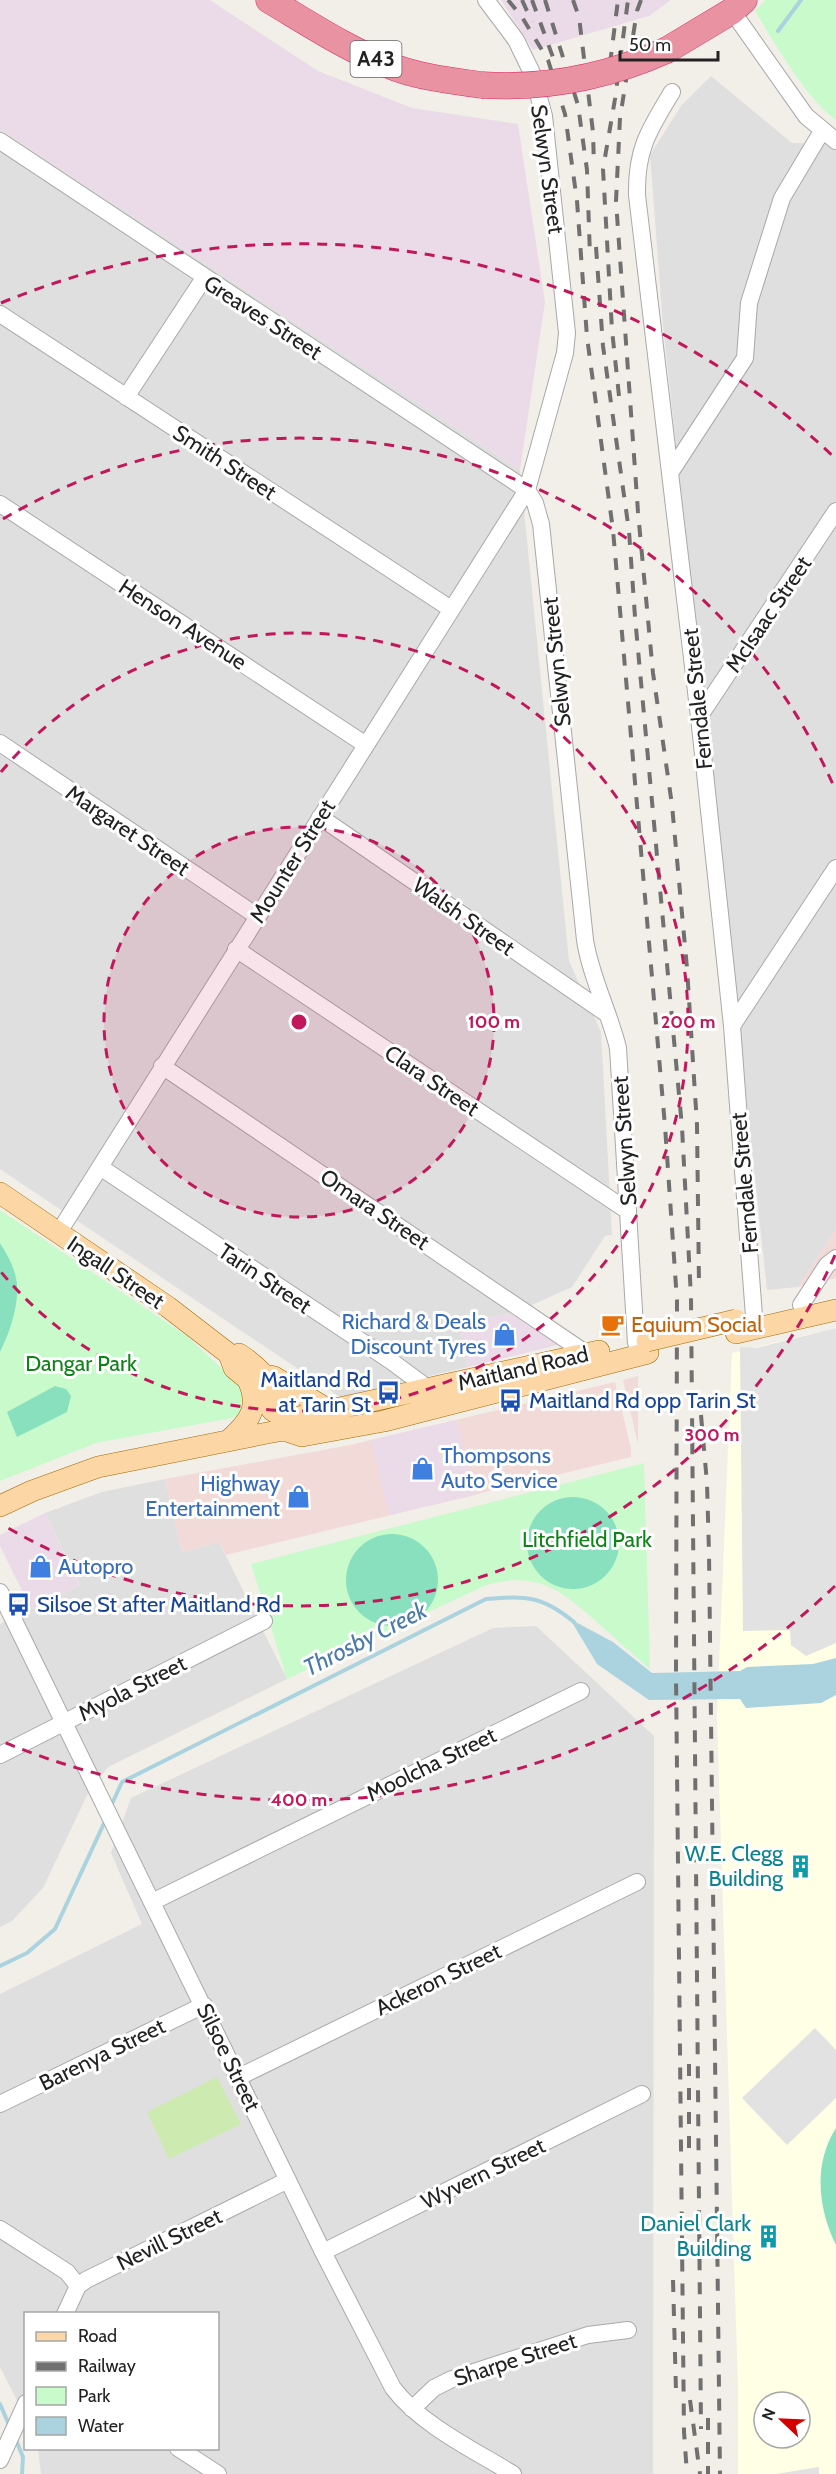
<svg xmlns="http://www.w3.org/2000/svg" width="836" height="2474" font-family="Cabin,sans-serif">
  <rect width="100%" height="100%" fill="#f2efe9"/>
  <path fill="#e0dfdf" d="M711,76L792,143L836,144V1229L798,1287L767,1290L663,325L650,155L681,106Z
    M0,129L520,470L569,961L601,1032L612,1235L605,1236L572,1287L514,1313L459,1323L468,1367L340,1397L0,1169Z
    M165,1479L182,1552L219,1542L287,1679L108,1767L89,1791L43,1888L12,1921L0,1927V1624L80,1585L45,1513L102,1492Z
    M536,1626L654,1736L653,2474H41L38,2449L218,2448V2314H26L25,2416L0,2367V1994L142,1924L111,1853L131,1798L493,1628Z"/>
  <path fill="#f2dad9" d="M836,1229V1278L798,1287Z
    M638,1376V1444L623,1380Z
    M615,1382L631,1448V1457L226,1555L219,1542L182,1552L165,1479L350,1445Z"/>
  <path fill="#ebdbe8" d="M0,0H210L318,71L412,108L518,124L545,302L520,470L0,129Z
    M501,0H671L649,16L533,50Z
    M514,1313L562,1344L468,1367L459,1323Z
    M457,1420L475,1495L389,1515L371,1440Z
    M45,1513L80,1586L31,1609L0,1546V1535Z"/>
  <path fill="#ffffe5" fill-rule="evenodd" d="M836,1328V2474H738V2388L717,1714L732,1353ZM764,2402H800V2438H764Z"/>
  <path fill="#cdebb0" d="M217,2077L241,2124L169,2159L147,2112Z"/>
  <path fill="#c8facc" d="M765,0H836V120C807,100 774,42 755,11Z
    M0,1210L187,1336L244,1389L248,1400L239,1414L232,1418L96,1443L0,1481Z
    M644,1463L650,1669C632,1654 615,1638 597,1622C561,1590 535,1570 484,1586L287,1679L251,1564Z"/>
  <path fill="#88e0be" d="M0,1243C6,1253 14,1266 16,1278C21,1299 10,1333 0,1352Z
    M55,1386L66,1389L71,1396L67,1412L17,1437L7,1412Z
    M527 1543a46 46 0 1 1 92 0a46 46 0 1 1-92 0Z
    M346 1580a46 46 0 1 1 92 0a46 46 0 1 1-92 0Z
    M836,2128V2245C818,2209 813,2164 836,2128Z"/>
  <path fill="#e2e2e2" d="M836,1328V1643L806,1656L791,1645L790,1630L743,1631L740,1347L756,1348Z
    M815,2028L836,2050V2098L787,2145L742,2098Z
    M819,2467V2474H776Z"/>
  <path fill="#aad3df" d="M570,1619L613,1642L652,1673L740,1671L747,1667L813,1664L836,1658V1695L821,1703L746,1708L740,1699L649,1700L597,1664Z"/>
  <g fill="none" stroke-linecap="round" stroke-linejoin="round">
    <path stroke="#aad3df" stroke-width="4" d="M778,31L801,0
      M111,1806L122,1782L486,1599C526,1596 541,1595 574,1622
      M0,1966L27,1953L55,1929L106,1819
      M0,2404L9,2425
      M16,2440L23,2457L22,2474"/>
    <defs>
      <path id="minor" d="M732,11L806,116L836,141
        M672,92C649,130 636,149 637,195L699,717L732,1026L754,1316
        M0,141L527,490L535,503L541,524L585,940C591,978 609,1011 618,1048L636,1343
        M0,314L451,609
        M126,397L204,278
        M670,473L745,358L749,303L782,198L822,131
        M0,504L366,745
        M699,717L836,511
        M0,743L257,916
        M320,817L607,1014
        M236,949L628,1211
        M732,1026L836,868
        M162,1066L587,1354
        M100,1167L391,1361L429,1389
        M59,1232L527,490L565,353L567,333L544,116L533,75L516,40L486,0
        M801,1305L827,1265L836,1258
        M0,1592L323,2252L393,2388C421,2425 474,2450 513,2474
        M0,1755L264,1621
        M152,1902L581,1691
        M239,2077L637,1882
        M0,2104L204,2005
        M0,2229L67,2272L78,2286
        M323,2252L642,2094
        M65,2314L78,2286L86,2280L288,2180
        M412,2409L434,2388L452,2379L588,2335L628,2330
        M178,2448L218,2474
        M0,2460L26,2403"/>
      <path id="major" d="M0,1193L168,1307L229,1354L234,1368L257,1387L264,1396L272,1410L281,1416
        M736,1333L836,1310
        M239,1354C255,1364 274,1383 282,1400
        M270,1376L274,1377L332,1412
        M284,1430L299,1417L599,1351
        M228,1441C249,1422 261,1408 248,1380
        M0,1506L32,1491L98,1467L267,1433L284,1430L302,1436L384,1421L648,1353"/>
      <path id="highway" d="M269,0C311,25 350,51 396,68C424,78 454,81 482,85
        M667,50L732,11L744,0"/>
    </defs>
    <use href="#minor" stroke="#a9a9a9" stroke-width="18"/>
    <use href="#major" stroke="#a06b00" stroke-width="22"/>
    <use href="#highway" stroke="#dc2a67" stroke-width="27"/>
    <use href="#minor" stroke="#fff" stroke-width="16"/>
    <use href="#major" stroke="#fcd6a4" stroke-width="21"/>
    <use href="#highway" stroke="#e892a2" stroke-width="26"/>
    <path stroke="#707070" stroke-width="4" stroke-dasharray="12 12" stroke-linecap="butt" d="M508,0L522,17L548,60L565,114L577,201L587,337L613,530L665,1126L677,1301L676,1674L684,2432L687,2474
      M522,0L532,22
      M532,0L554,60
      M545,0L578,105L587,170L590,256
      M573,0L579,17L593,132L594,166
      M641,0L637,11L620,118L616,201L638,512L653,673L672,805L687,968L697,1125L699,1284
      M610,64L618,0
      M596,247L603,346L629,531L635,617L682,1127L691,1297L701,2429
      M619,396L612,330L603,169L615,99L628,0
      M701,1415L707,1483L709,1553L720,2474
      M689,2064V2154
      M673,2280L676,2391
      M690,2400L700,2474
      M708,2418V2474"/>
    <defs>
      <path id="major-bridge" d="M647,1341L736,1320"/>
      <path id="highway-bridge" d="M482,85C547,89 607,77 667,50"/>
    </defs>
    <use href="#major-bridge" stroke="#a06b00" stroke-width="22" stroke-linecap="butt"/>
    <use href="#highway-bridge" stroke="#dc2a67" stroke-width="27" stroke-linecap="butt"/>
    <use href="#major-bridge" stroke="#fcd6a4" stroke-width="21"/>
    <use href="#highway-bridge" stroke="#e892a2" stroke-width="26"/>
  </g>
  <circle cx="299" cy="1022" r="195" fill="#c2185b" fill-opacity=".12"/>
  <g fill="none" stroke="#c2185b" stroke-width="3" stroke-dasharray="10 8">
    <circle cx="299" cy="1022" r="195"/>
    <path d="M1 772A389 389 0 1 1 1 1272"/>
    <path d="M835 1255A584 584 0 0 1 3 1525M3 519A584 584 0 0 1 835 789"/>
    <path d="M835 1586A778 778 0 0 1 1 1741M1 303A778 778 0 0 1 835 458"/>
  </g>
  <defs>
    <symbol id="cafe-bare" viewBox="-9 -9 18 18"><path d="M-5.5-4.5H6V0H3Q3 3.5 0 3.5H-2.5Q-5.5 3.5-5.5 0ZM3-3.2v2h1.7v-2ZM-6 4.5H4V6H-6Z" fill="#e8710a" stroke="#fff" stroke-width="2.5" paint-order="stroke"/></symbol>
    <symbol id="shop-bare" viewBox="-9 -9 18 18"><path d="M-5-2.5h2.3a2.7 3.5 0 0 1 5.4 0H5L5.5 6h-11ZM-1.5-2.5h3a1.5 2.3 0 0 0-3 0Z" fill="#3f7fe0" stroke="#fff" stroke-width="2.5" paint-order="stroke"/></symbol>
    <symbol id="bus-bare" viewBox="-9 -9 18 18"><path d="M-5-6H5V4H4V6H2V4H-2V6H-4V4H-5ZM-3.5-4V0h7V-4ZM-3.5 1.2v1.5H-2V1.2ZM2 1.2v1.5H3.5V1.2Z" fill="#1a4fb4" stroke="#fff" stroke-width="2.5" paint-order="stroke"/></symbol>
    <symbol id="building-bare" viewBox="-9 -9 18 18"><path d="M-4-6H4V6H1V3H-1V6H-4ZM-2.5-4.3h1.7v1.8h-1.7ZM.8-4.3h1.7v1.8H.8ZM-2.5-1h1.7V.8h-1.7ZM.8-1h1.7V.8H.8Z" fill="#0f9aa8" stroke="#fff" stroke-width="2.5" paint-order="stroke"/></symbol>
  </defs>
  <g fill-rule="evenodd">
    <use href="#cafe-bare" x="596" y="1308" width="33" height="33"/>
    <use href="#shop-bare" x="488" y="1318" width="33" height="33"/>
    <use href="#bus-bare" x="372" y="1376" width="33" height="33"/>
    <use href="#bus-bare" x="494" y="1384" width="33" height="33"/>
    <use href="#shop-bare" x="406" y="1452" width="33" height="33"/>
    <use href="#shop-bare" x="282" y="1480" width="33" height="33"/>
    <use href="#shop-bare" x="24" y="1550" width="33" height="33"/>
    <use href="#bus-bare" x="2" y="1588" width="33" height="33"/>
    <use href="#building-bare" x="784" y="1850" width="33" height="33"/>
    <use href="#building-bare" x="752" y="2220" width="33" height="33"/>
  </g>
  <g text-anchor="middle" stroke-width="6" stroke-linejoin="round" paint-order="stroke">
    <rect fill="#fff" stroke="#646464" stroke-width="1.5" x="350.5" y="41" width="51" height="36" rx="4.5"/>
    <g font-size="21" font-weight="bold" fill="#222">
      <text x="376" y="66">A43</text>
    </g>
    <g font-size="22" fill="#222" stroke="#fff">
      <text transform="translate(548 169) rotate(82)" y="8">Selwyn Street</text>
      <text transform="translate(263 317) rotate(33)" y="8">Greaves Street</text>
      <text transform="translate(225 462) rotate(33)" y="8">Smith Street</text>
      <text transform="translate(768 614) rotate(-56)" y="8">McIsaac Street</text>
      <text transform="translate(183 624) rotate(33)" y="8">Henson Avenue</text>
      <text transform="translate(556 662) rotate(-96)" y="8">Selwyn Street</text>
      <text transform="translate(697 699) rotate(-96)" y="8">Ferndale Street</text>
      <text transform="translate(128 830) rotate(34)" y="8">Margaret Street</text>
      <text transform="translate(292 861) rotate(-58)" y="8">Mounter Street</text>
      <text transform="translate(464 916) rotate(35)" y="8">Walsh Street</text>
      <text transform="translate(432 1080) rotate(34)" y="8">Clara Street</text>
      <text transform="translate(624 1141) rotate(-94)" y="8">Selwyn Street</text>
      <text transform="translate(744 1183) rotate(-95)" y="8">Ferndale Street</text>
      <text transform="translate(375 1209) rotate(34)" y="8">Omara Street</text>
      <text transform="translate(116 1272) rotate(34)" y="8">Ingall Street</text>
      <text transform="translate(265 1278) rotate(34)" y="8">Tarin Street</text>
      <text transform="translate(523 1368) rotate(-13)" y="8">Maitland Road</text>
      <text transform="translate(132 1688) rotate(-27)" y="8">Myola Street</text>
      <text transform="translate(431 1764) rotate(-26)" y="8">Moolcha Street</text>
      <text transform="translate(438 1979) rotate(-26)" y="8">Ackeron Street</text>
      <text transform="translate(102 2054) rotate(-26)" y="8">Barenya Street</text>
      <text transform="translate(229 2057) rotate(64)" y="8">Silsoe Street</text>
      <text transform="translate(483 2173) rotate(-26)" y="8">Wyvern Street</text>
      <text transform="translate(169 2239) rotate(-26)" y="8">Nevill Street</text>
      <text transform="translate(515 2359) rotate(-18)" y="8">Sharpe Street</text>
    </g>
    <g font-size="22" fill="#366cbe" stroke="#fff" text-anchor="end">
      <text x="486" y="1329">Richard &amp; Deals<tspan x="486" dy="25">Discount Tyres</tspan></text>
      <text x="441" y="1463" text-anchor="start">Thompsons<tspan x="441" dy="25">Auto Service</tspan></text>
      <text x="280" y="1491">Highway<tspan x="280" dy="25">Entertainment</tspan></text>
      <text x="58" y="1574" text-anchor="start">Autopro</text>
    </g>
    <g font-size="22" fill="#c56008" stroke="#fff" text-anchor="start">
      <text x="631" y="1332">Equium Social</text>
    </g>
    <g font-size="22" fill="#0c8416" stroke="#fff">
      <text x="81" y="1371">Dangar Park</text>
      <text x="587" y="1547">Litchfield Park</text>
    </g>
    <g font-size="22" fill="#164399" stroke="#fff" text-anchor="start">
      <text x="371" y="1387" text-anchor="end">Maitland Rd<tspan x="371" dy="25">at Tarin St</tspan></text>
      <text x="529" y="1408">Maitland Rd opp Tarin St</text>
      <text x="37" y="1612">Silsoe St after Maitland Rd</text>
    </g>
    <g font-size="22" fill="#0d838f" stroke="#fff" text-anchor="end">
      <text x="783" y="1861">W.E. Clegg<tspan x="783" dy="25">Building</tspan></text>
      <text x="751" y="2231">Daniel Clark<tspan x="751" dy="25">Building</tspan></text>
    </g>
    <g font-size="24" font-style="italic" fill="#4a7aab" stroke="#fff">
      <text transform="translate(365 1639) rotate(-27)" y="8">Throsby Creek</text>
    </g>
  </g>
  <circle cx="299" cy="1022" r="9" fill="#c2185b" stroke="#fff" stroke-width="3"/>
  <g font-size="18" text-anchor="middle" font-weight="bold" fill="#c2185b" stroke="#fff" stroke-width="6" stroke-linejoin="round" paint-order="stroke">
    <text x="494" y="1028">100 m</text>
    <text x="688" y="1028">200 m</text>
    <text x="712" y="1441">300 m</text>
    <text x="299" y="1806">400 m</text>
  </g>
  <rect x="24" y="2312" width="195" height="138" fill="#ffffff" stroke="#a7a7a7" stroke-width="1.5"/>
  <rect x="36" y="2332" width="30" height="9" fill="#fcd6a4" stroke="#a7a7a7" stroke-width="1.5"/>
  <text x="78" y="2342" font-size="18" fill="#222222">Road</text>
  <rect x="36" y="2362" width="30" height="9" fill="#707070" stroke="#a7a7a7" stroke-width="1.5"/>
  <text x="78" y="2372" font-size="18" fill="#222222">Railway</text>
  <rect x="36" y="2387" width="30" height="18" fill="#c8facc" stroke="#a7a7a7" stroke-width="1.5"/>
  <text x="78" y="2402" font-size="18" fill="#222222">Park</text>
  <rect x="36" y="2417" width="30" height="18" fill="#aad3df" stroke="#a7a7a7" stroke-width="1.5"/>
  <text x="78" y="2432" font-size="18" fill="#222222">Water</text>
  <g transform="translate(782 2420) rotate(293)"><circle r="28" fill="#ffffff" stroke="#a7a7a7" stroke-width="1.5"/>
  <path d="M0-4.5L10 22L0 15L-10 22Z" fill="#d40000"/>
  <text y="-9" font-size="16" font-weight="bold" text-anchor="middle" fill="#222222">N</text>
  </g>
  <path d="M620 51v9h98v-9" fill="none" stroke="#222222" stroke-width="3"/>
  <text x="629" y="51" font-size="18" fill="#222222" stroke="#ffffff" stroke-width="4.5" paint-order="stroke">50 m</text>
</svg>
